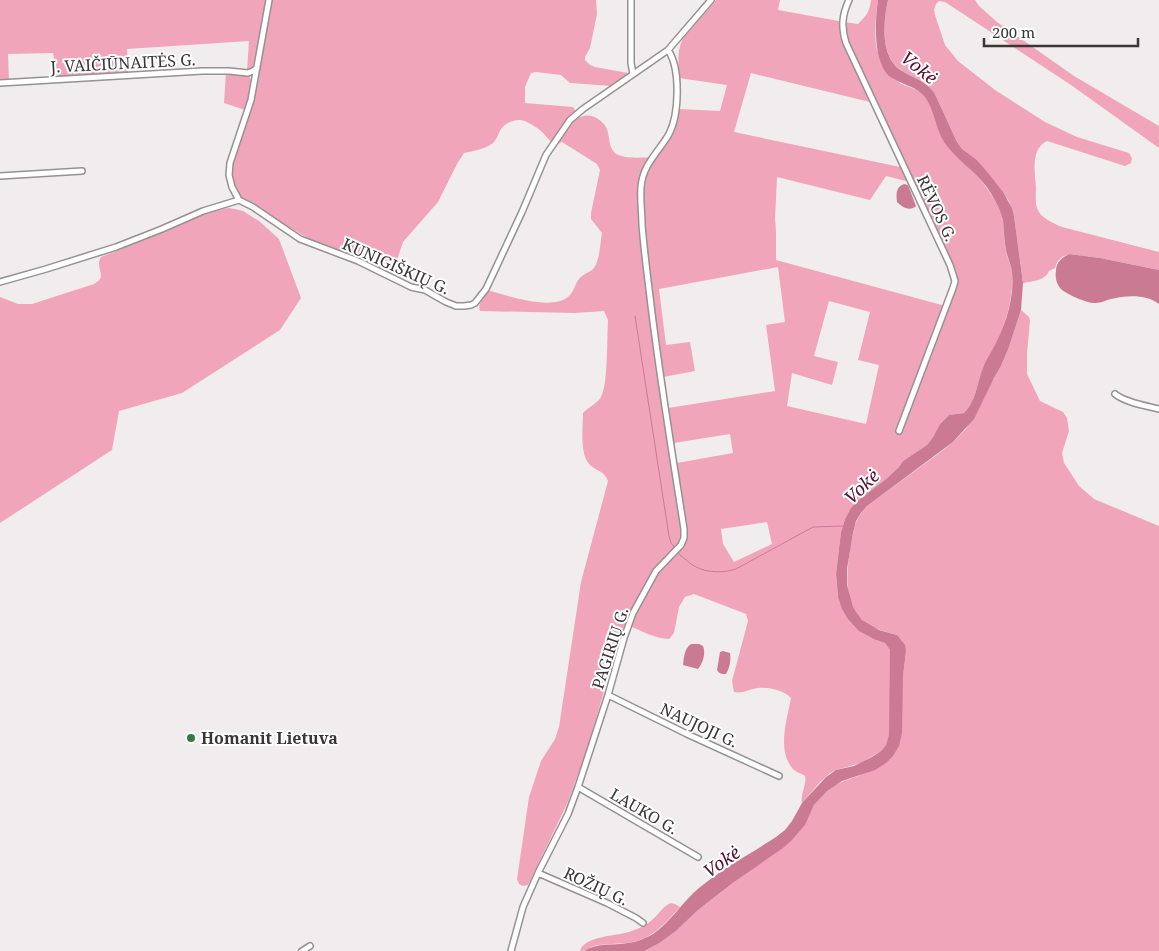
<svg xmlns="http://www.w3.org/2000/svg" width="1159" height="951" font-family="'Noto Serif',serif">
  <rect width="100%" height="100%" fill="#f1eced"/>
  <path fill="#f1a5bb" fill-rule="evenodd" d="M0,0H268L256,65L251,70L247,71L249,41L127,49L128,73L58,77L53,53L8,54L9,81H0Z
    M272,0H596L597,14L590,48L585,57V60L590,65L595,67L628,73L627,76L612,86L570,83L561,75L536,72L531,73L525,87V103L573,107L575,110L574,113L576,119C584,115 590,114 598,119C614,129 605,143 615,153C623,160 647,157 657,157L674,133L677,123L679,109L720,111L727,85L679,78C679,63 676,50 684,37L716,0H780L778,10L844,22L858,24C867,15 869,13 871,0H878C876,13 873,41 878,52C881,58 886,63 889,68C892,73 896,80 900,83C910,89 918,87 926,98C936,112 935,129 945,143C956,160 975,170 986,187C993,197 1001,208 1003,220C1004,230 1004,241 1006,251C1007,258 1011,265 1012,272C1014,305 1002,334 986,362C977,378 978,399 964,413L949,415L940,424L933,437L927,445L903,461L899,467L886,479L860,499L851,509L845,519L841,532L836,574L838,597L876,640L885,643L890,650V735L886,745L881,751L861,763L836,770L830,773L820,782L802,803C800,794 807,785 805,776C801,773 795,772 792,768C777,749 787,720 791,698C784,690 768,687 758,688C749,689 743,694 734,692L732,681L748,621L746,614L694,594L685,597L679,607L674,633L669,639C654,639 639,629 625,624L621,633L586,753L567,804L528,885L523,886L519,884L517,879L529,797L541,761L555,739L559,727L581,582L608,481C604,471 599,472 591,466C579,456 583,427 583,413C588,407 597,404 601,397C608,385 607,337 608,320L604,311L575,313L480,311C477,304 484,298 487,292L491,291C508,296 555,312 570,295C574,291 575,284 579,279C583,274 588,273 592,270C600,263 600,243 602,233L591,219V213L600,170L597,164L562,142L557,144C550,142 547,137 542,132C538,128 531,124 525,121C517,118 506,122 501,129C498,134 497,139 493,143C486,149 473,151 464,153L457,164L438,202L403,242L392,275L355,257L311,240L242,199L236,191L232,177L233,161L258,82ZM751,73L870,102L900,167L734,132ZM886,176L914,183L956,271C959,284 954,295 949,307L776,260V231L775,219L777,177L870,200ZM778,267L785,322L766,325L775,391L662,409L658,378L695,371L690,342L666,345L659,289ZM829,301L870,312L858,360L879,365L866,424L787,406L792,373L832,385L838,362L814,356ZM730,434L733,453L677,463L674,443ZM767,522L772,544L734,562L723,544L721,529Z
    M888,0H975L979,6L997,22L1074,76L1159,126V148L1071,85L945,2L939,1L936,4L934,10L935,15L945,45L958,61L995,90L1045,122L1077,137L1129,153L1132,158L1131,163L1125,166L1047,141C1030,149 1035,173 1036,188C1036,194 1035,202 1037,208C1040,218 1053,223 1062,227L1159,252V270L1100,258L1069,254L1062,257L1057,262L1055,268L1049,271C1045,281 1033,281 1023,283L1014,216L1009,201L985,169L976,159L962,149L957,142L934,92C925,80 915,79 902,71C880,57 883,22 888,0Z
    M226,73L248,75C257,85 248,99 245,110L224,103Z
    M228,208L235,209L243,211L259,221L279,239L301,298L280,330L182,393L119,411L112,450L0,523V297L18,304H32L94,284C109,276 94,268 101,257L141,241L205,213Z
    M1021,310L1029,317L1030,320L1027,353V374L1040,401L1063,412L1067,418L1069,431L1062,453L1064,463L1079,486L1094,499L1159,526V951H644L676,931L698,910L734,882L810,813C823,788 833,785 858,776C868,772 877,767 886,763L903,676L906,651L897,635C885,631 871,629 861,619C843,602 847,571 850,549C852,540 853,531 856,522C859,516 863,511 867,506L942,451L953,442L966,429L994,378L1001,366L1009,347Z
    M671,903L675,904L680,907C665,924 650,941 626,943C617,944 607,944 598,945C591,946 587,951 580,951C584,936 616,936 629,932C638,929 647,925 653,919C660,913 663,906 671,903Z"/>
  <path fill="#ca7b93" d="M878,0H888C883,22 880,58 902,71C915,79 924,80 934,92L957,142L962,149L976,159L985,169L1003,192L1012,208L1014,216L1023,283L1021,310L1009,347L1001,366L994,378L974,419L953,442L867,506L861,513L856,521L853,533L847,569V585L853,607L856,612L862,620L879,630L897,635L905,645L906,651L903,676L902,733L899,746L893,756L886,763L875,770L842,781L827,791L814,805L805,825L791,841L783,848L734,882L698,910L676,931L659,943L644,951H584C598,942 613,946 628,943C637,942 646,938 653,934C671,922 683,901 699,888C723,868 750,854 776,837L785,830L792,821L802,803L826,777L836,770L854,766L872,757L881,751L886,745L889,735L890,650L885,643L876,640L859,631L848,619L842,609L838,597L836,574L841,532L845,519L851,508L860,499L886,479L899,467L903,461L927,445L933,437L940,424L949,415L964,413C978,399 977,378 986,361C1002,334 1015,304 1012,272C1011,264 1007,257 1006,250C1004,240 1004,230 1003,220C1000,208 993,196 986,186C974,170 955,159 944,142C935,128 935,111 925,97C917,87 906,86 896,80C893,78 889,77 887,74C873,57 875,20 878,0Z
    M904,184L908,185L916,206C910,212 902,207 897,202C896,194 896,187 904,184Z
    M1069,254L1100,258L1159,270V304C1147,294 1126,295 1111,299C1106,300 1101,303 1096,303C1088,304 1066,294 1061,289C1056,284 1055,276 1056,271C1056,262 1062,258 1069,254Z
    M691,644H699L703,646C706,653 703,663 698,669L683,665C684,657 684,649 691,644Z
    M723,651L730,653C731,660 730,668 726,674C722,674 719,674 717,670L720,652Z"/>
  <g fill="none" stroke-linecap="round" stroke-linejoin="round">
    <path stroke="#ca7b93" stroke-width="1" d="M635,316L669,536L671,543L674,547
      M679,554C684,558 690,564 696,567C708,573 723,573 736,569L813,527L843,526"/>
    <defs>
      <path id="minor" d="M631,0V63L633,74
        M849,0C842,15 841,27 846,43L950,265L955,281L953,288L899,431
        M0,83L202,71H229L248,73L253,71L257,68
        M0,176L82,171
        M239,200L232,187L229,175L230,163L251,100L269,0
        M0,282L46,269L116,247L162,229L203,211L239,200L253,207L300,239L358,261L411,287L425,290L446,302L456,306H464L471,305L475,303L486,289L522,212L546,155L570,120L583,109L668,50L711,0
        M1115,394C1124,402 1147,406 1159,409
        M608,695L687,734L779,776
        M578,787L698,857
        M538,873L607,903L636,918L643,923
        M302,951L310,946
        M511,951L523,907L538,873L568,814L578,787L608,695L624,638L633,613L656,571L681,545L684,538V529C672,452 659,374 650,297C647,273 644,249 642,225C642,213 640,200 641,187C643,164 658,153 669,134C679,115 681,69 668,50"/>
    </defs>
    <use href="#minor" stroke="#969192" stroke-width="8"/>
    <use href="#minor" stroke="#fff" stroke-width="5"/>
  </g>
  <circle fill="#317945" stroke="#fff" stroke-width="2" cx="191" cy="738" r="5"/>
  <g text-anchor="middle" stroke-width="4" stroke-linejoin="round" paint-order="stroke">
    <g font-size="16" fill="#383636" stroke="#fff">
      <text transform="translate(123 63) rotate(-3)" y="6">J. VAIČIŪNAITĖS G.</text>
      <text transform="translate(937 208) rotate(65)" y="6">RĖVOS G.</text>
      <text transform="translate(396 266) rotate(24)" y="6">KUNIGIŠKIŲ G.</text>
      <text transform="translate(610 648) rotate(-72)" y="6">PAGIRIŲ G.</text>
      <text transform="translate(699 725) rotate(25)" y="6">NAUJOJI G.</text>
      <text transform="translate(644 811) rotate(30)" y="6">LAUKO G.</text>
      <text transform="translate(596 886) rotate(25)" y="6">ROŽIŲ G.</text>
    </g>
    <g font-size="16" font-weight="bold" fill="#383636" stroke="#fff" text-anchor="start">
      <text x="201" y="744">Homanit Lietuva</text>
    </g>
    <g font-size="18" font-style="italic" fill="#570f2d" stroke="#fff">
      <text transform="translate(919 68) rotate(39)" y="6">Vokė</text>
      <text transform="translate(862 487) rotate(-44)" y="6">Vokė</text>
      <text transform="translate(722 862) rotate(-35)" y="6">Vokė</text>
    </g>
  </g>
  <path d="M984 38v8h154v-8" fill="none" stroke="#383636" stroke-width="2.5"/>
  <text x="992" y="38" font-size="15" fill="#383636" stroke="#ffffff" stroke-width="4" paint-order="stroke">200 m</text>
</svg>
